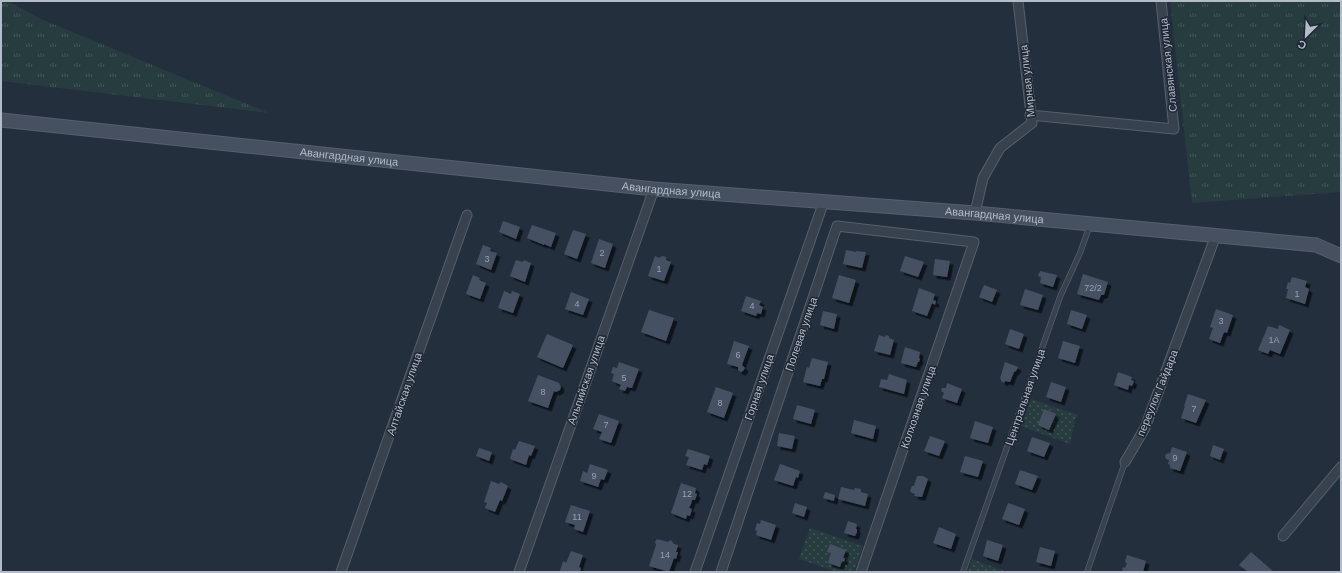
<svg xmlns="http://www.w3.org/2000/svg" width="1342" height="573" font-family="Helvetica,sans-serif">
  <defs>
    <pattern id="grass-tufts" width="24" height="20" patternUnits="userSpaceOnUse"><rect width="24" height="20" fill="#263c3f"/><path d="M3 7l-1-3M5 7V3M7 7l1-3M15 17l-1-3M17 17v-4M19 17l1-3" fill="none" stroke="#435659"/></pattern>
    <pattern id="garden-dots" width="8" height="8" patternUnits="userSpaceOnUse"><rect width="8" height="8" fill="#263c3f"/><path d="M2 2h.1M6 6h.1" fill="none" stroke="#435659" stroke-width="1.8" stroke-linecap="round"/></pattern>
    <filter id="shadow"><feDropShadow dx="3.5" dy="3.5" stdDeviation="0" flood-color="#0009"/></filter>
  </defs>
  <rect width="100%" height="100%" fill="#242f3e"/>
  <path fill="url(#grass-tufts)" d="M1,1H8L41,19L269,113L1,81Z
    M1170,1H1341V192L1192,203Z"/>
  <path fill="url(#garden-dots)" d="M1031,399L1078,415L1075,420L1070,444L1021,426Z
    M810,528L863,546L854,572H837L799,559Z
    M972,559L1007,572H968Z"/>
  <path fill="#455162" filter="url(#shadow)" d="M503,221L520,227L516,239L499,232Z
    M532,225L556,233L551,247L544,244V245L527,238Z
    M573,230L586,234L577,259L564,254Z
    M599,239L613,244L605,268L591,263Z
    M483,245L491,248L490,251L497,253L491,270L476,264Z
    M846,250L856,252V251L866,252L862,268L843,264Z
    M655,256L659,258L662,256L666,257V260L671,262L664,281L648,276Z
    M905,256L924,262L918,277L900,271Z
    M935,259L950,261L947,277L933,275Z
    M516,260L523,262L524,260L531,263L525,282L510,276Z
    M1040,271L1057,275L1053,287L1040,283L1041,277L1038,276Z
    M1083,274L1108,282L1104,295H1101L1099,300L1077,294Z
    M473,275L480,278L479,280L486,283L480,299L466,294Z
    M839,275L856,280L849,303L832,298Z
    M1292,277L1307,281L1305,287L1309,289L1305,304L1286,298L1288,289H1286L1288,282L1290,283Z
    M984,285L997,290L992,302L979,297Z
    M919,288L935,294L933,300L936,301L935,305L932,303L927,316L912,311Z
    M1025,289L1043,295L1038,310L1020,305Z
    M504,291L511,294L512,291L520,294L513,313L498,308Z
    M571,292L589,299L583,315L565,309Z
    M746,296L761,301L759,305L763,307L761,314L757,313L756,316L741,311Z
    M1216,309L1233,315L1227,333L1224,332L1220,343L1209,339L1213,328L1210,327Z
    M649,310L674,318L666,341L641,332Z
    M1071,310L1087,315L1082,329L1067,324Z
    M823,311L837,314L834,329L820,325Z
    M1279,325L1290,330L1280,354L1270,350L1268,354L1258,350L1268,326L1278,329Z
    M1010,329L1024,334L1019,349L1005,344Z
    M547,334L573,345L563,368L537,357Z
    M879,335L885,337L886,335L889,336V338L894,340L890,355L874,351Z
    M734,341L749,346L742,365L745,368L743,371L741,372L738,370V367L727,364Z
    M1063,341L1080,346L1075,363L1058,358Z
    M905,347L920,352L919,358L920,359L919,362H918L916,367L901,363Z
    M812,358L828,362L824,379H822L820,386L803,382L807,367L809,368Z
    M619,362L639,369L632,388L627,387L625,391L619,389L621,385L612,381L614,374L611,373L613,367L617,368Z
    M1005,362L1018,367L1016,371L1014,372L1010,382L1005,381L1004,383L1001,381V379H1000Z
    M1118,372L1132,377L1131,380L1134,381L1132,386L1129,385L1128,390L1114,385Z
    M889,374L907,380L904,394L879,387L881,379L887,380Z
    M538,375L559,383L561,387L560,390L556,392L554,391L548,408L528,401Z
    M1051,382L1066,387L1061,402L1046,397Z
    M947,383L962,389L957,403L942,398L944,393L941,391L942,388H946Z
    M716,387L733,393L724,418L707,412Z
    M1188,394L1206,400L1196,423L1181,418L1185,406H1184Z
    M797,405L815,410L811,424L793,419Z
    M1044,409L1056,414L1049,430L1038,425Z
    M599,414L619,421L611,443L599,439L602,432L593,429Z
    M854,420L876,426L873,439L851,433Z
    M975,421L993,427L988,443L970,438Z
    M779,433L795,436L792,449L777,446Z
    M930,436L945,441L939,456L924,451Z
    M1032,437L1050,443L1044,457L1027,451Z
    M519,441L535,446L531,456L529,455L526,465L510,459L513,449L515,450Z
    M1213,445L1224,449L1220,460L1210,456Z
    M1172,447L1187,452L1180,471L1170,468V465L1168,464L1169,460L1166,459L1165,456L1166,454L1170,453Z
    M479,448L492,452L489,461L476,456Z
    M688,449L710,456L707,465L704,464L702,470L686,465L689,457L685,456Z
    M965,456L983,461L978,477L960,472Z
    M590,464L608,470L604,480L601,479L598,487L580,481L583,471L587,473Z
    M780,464L800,471L798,478L796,477L793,486L774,480Z
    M1020,470L1038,476L1032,490L1015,484Z
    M917,476H923L928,479L922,497L914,496L915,494L912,493L910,491L912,486H914Z
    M491,481L499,484L501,482L508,486L502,501L500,500L495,512L485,508L487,503L484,502Z
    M681,483L696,488L695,493L697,494L695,500H692L691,504L689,508L692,509L690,516L687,515L686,519L671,513Z
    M841,487L854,490L855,488L861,489V492L868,494L865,506L838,499Z
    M825,492L835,495L834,501L823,498Z
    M795,503L807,507L804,517L792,513Z
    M1008,503L1025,509L1019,525L1002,519Z
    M571,505L590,511L583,532L574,529L575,525L565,522Z
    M761,520L776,525L771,540L756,535L757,531L755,530L757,523L760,524Z
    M848,521L857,524L856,529H857V532L855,536L844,533Z
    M939,527L956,534L951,549L933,543Z
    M657,539L668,542L671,540L674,544L678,545L676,552H678L676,559L674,558L669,572L649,566L656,545L655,542Z
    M987,540L1003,545L998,561L983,556Z
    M830,544L846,550L843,558H845L844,562L842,561L840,567L828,563L831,553L827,552Z
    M1040,547L1055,551L1051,566L1036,562Z
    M571,551L583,555L579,567L581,568L580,572H563L560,571L563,561L566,563Z
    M1251,552L1274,572H1248L1239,565Z
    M1127,555L1146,561L1143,572H1122L1123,567L1125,568L1127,563L1125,562Z"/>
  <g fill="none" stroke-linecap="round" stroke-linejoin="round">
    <defs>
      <path id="lane" d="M963,572L1060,297L1080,253L1090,225
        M1087,572L1125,462"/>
      <path id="street" d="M1030,115L1174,129L1161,1
        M975,213L983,178L1000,148L1032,123L1018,1
        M1125,462L1145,428L1216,235
        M1283,536L1341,467
        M341,572L467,215
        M519,572L654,189
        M695,572L824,201
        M721,572L837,226L974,242L861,572"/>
      <g id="secondary">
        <path id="s1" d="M1,120L654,189L975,213L1316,245L1341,256"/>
      </g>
    </defs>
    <use href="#lane" stroke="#565f6c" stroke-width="6"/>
    <use href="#street" stroke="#565f6c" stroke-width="11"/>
    <use href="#secondary" stroke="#565f6c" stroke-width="15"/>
    <use href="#lane" stroke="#38414e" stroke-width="4.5"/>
    <use href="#street" stroke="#38414e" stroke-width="9"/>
    <use href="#secondary" stroke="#465061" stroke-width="13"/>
  </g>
  <g text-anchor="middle" stroke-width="3" stroke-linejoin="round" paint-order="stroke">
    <g font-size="9" fill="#98a1af">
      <text x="602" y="256">2</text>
      <text x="487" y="262">3</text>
      <text x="659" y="272">1</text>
      <text x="1093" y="291">72/2</text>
      <text x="1297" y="297">1</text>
      <text x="577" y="307">4</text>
      <text x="752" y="309">4</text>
      <text x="1221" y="324">3</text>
      <text x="1274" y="343">1А</text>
      <text x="738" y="358">6</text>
      <text x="624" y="381">5</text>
      <text x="543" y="395">8</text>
      <text x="720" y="406">8</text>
      <text x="1194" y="412">7</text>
      <text x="606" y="428">7</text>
      <text x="1175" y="461">9</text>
      <text x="594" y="479">9</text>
      <text x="687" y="497">12</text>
      <text x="577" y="520">11</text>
      <text x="665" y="558">14</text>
    </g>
    <g font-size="11" fill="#b4bcc9" stroke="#1d2633">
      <text transform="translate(1168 65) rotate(-96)" y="4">Славянская улица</text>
      <text transform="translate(1027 81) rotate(-96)" y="4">Мирная улица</text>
      <text dy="4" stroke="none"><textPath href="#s1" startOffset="350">Авангардная улица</textPath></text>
      <text dy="4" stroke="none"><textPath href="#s1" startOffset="674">Авангардная улица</textPath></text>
      <text dy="4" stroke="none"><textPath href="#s1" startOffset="998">Авангардная улица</textPath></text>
      <text transform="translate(801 334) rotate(-71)" y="4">Полевая улица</text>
      <text transform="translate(586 380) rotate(-71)" y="4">Альпийская улица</text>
      <text transform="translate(759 387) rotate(-71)" y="4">Горная улица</text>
      <text transform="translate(1157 393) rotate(-68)" y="4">переулок Гайдара</text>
      <text transform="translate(404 394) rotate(-71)" y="4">Алтайская улица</text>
      <text transform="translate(1025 397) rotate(-71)" y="4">Центральная улица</text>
      <text transform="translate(918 407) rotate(-71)" y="4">Колхозная улица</text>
    </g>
  </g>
  <rect width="1342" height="573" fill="none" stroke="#b4bcc9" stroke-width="4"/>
  <g transform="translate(1306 36) rotate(204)" stroke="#1d2633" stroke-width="3" paint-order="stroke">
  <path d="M0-3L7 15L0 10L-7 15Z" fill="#b4bcc9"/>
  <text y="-6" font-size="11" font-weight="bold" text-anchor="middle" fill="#b4bcc9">С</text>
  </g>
</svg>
